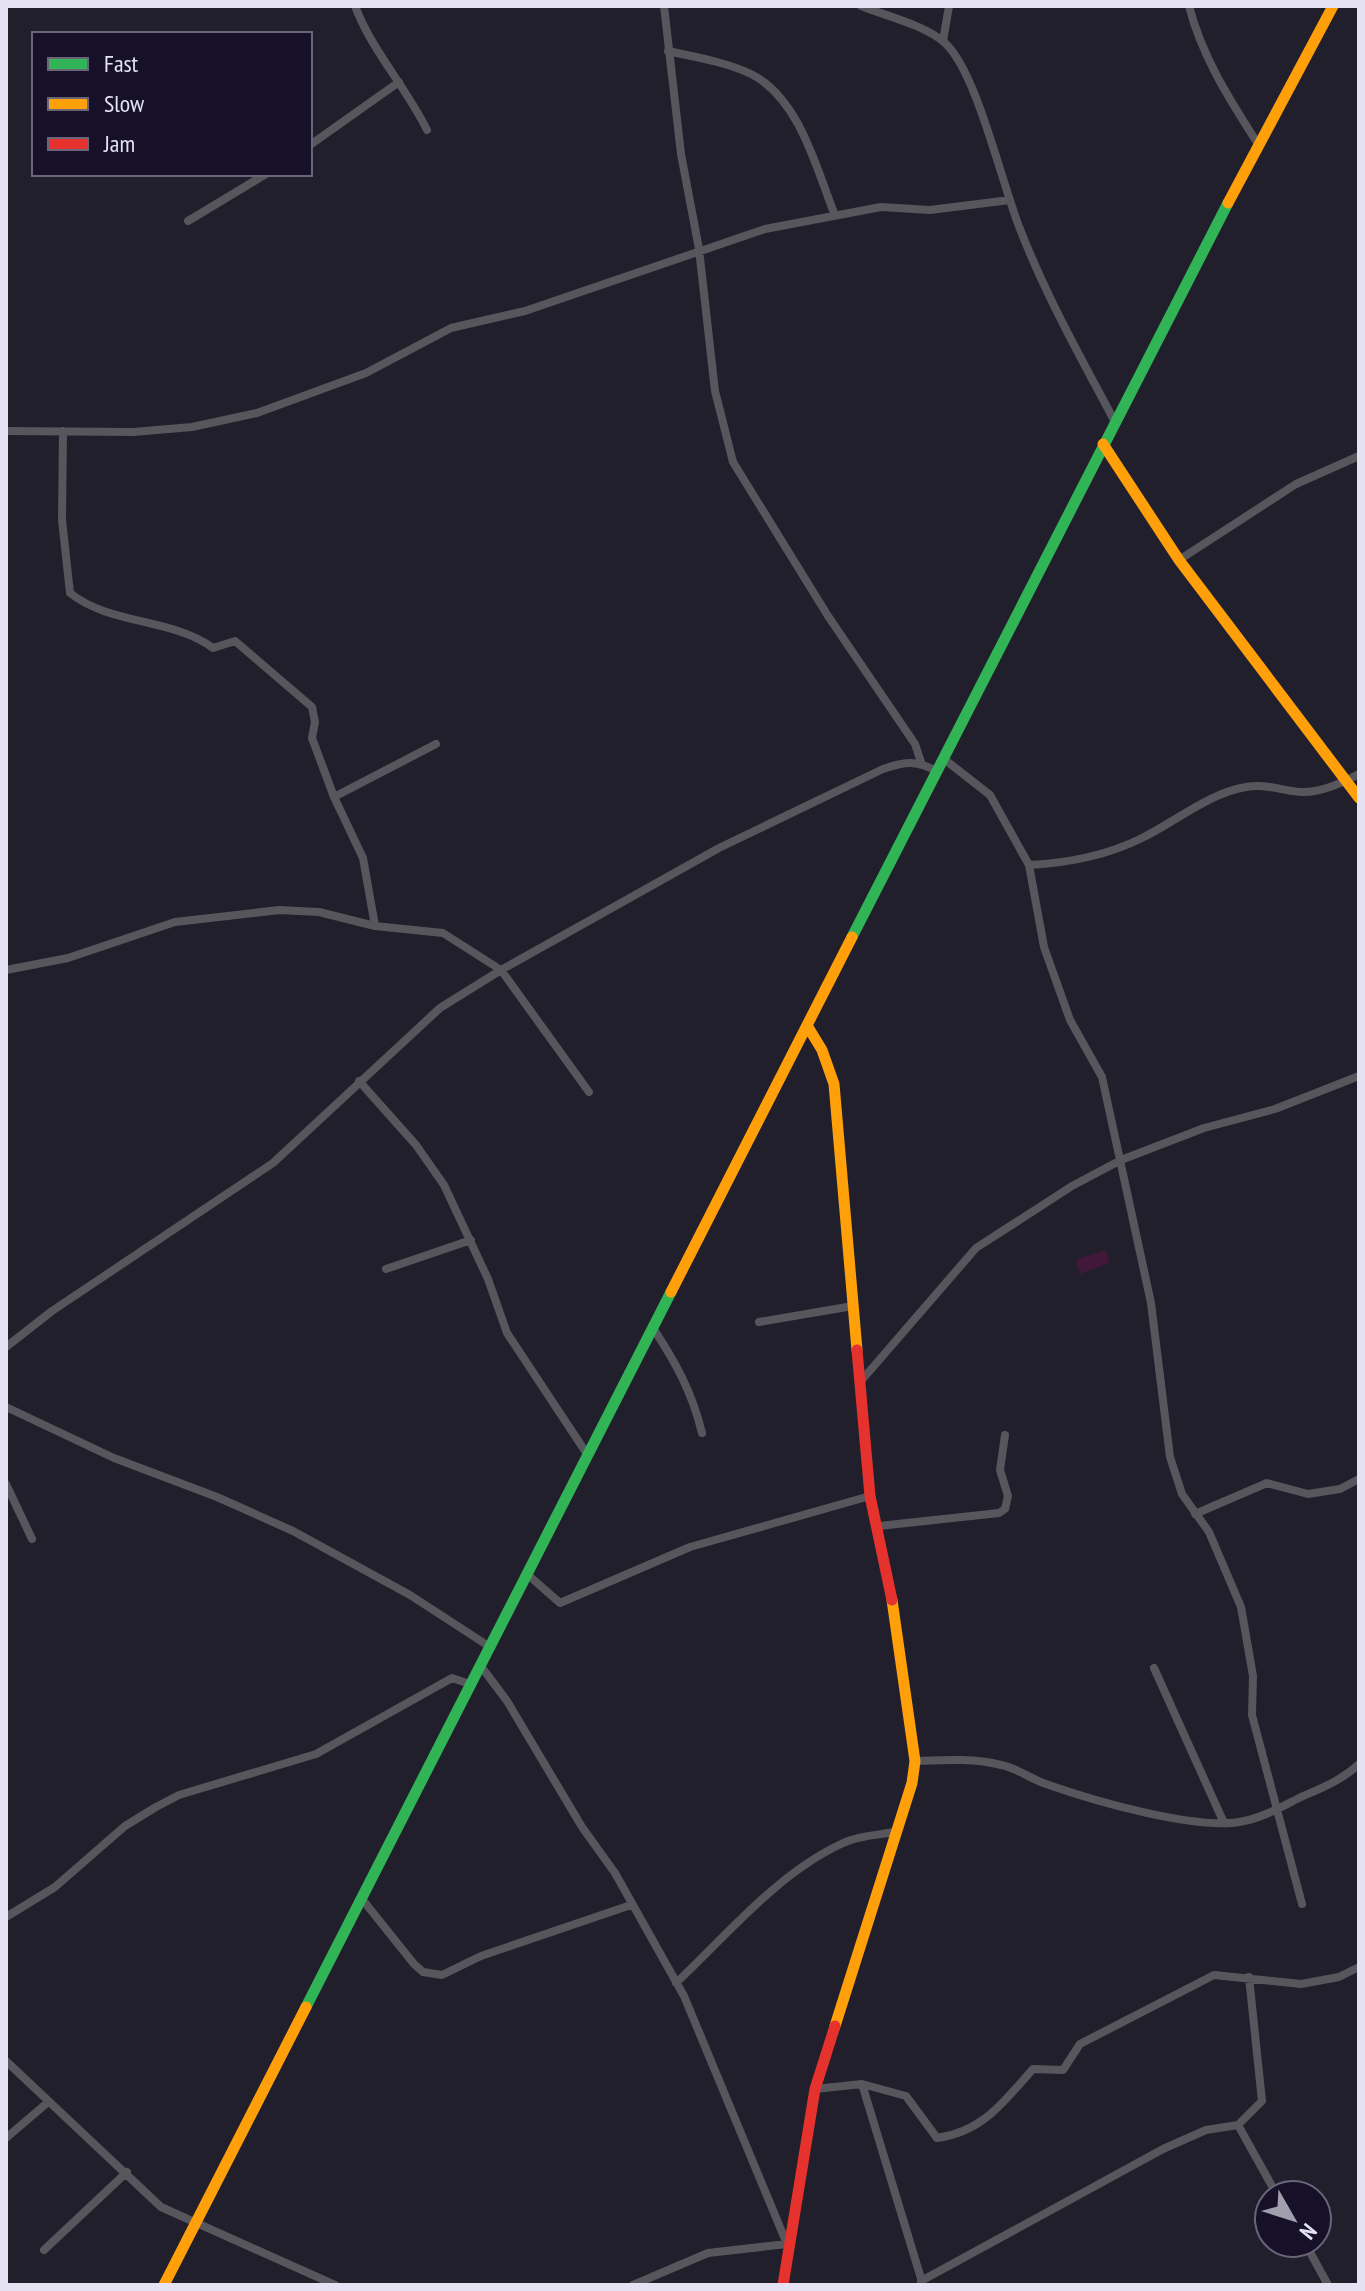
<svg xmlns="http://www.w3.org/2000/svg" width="1365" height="2291" font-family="'PT Sans Narrow',sans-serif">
  <rect width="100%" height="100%" fill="#221f2c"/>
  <path fill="#411837" d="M1105,1250L1110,1263L1080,1274L1076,1260Z"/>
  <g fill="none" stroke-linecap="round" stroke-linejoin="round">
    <path stroke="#56565c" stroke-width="8" d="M355,6C372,51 406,87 427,130
      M664,6L681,154L699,249L715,391L733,462L828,616L915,744L921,762
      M861,6C886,16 925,25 945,43C977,72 1002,185 1020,229C1046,296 1081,358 1115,422
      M1189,6C1202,57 1230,100 1258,144
      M943,41L949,6
      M668,51C695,57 726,62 751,74C799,98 816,167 834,213
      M310,145L399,82
      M188,221L266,174
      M6,431L133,432L192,427L257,413L366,373L451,328L525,311L765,229L881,207L930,210L1010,200
      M63,431L62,520L70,593C110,625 172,618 213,648L235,641L312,707L315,722L312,738L334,797L363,858L375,926
      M1179,560L1296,484L1359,456
      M944,759L990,795L1029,865L1044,947L1070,1020L1102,1077L1151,1303L1170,1457L1182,1494L1209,1532L1241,1607L1253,1676L1252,1715L1302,1904
      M334,797L436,744
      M1029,865C1068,863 1106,856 1142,838C1175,822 1209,793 1246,787C1265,783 1282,791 1301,792C1319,793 1343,783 1359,774
      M6,970L68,958L175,922L279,910L319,912L375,926L443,933L501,970L589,1092
      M359,1081L416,1145L444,1185L488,1279L507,1333L587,1454
      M386,1269L471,1240
      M759,1322L853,1306
      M653,1328C676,1363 692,1392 702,1433
      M6,1347L52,1311L273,1163L440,1008L501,970L719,848L883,769C906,761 917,760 938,772
      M861,1381L976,1248L1072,1186L1121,1160L1204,1128L1275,1109L1359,1076
      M6,1407L114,1458L217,1497L293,1531L410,1595L490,1647
      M6,1484L32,1539
      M1195,1514L1267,1483L1308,1494L1340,1489L1359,1479
      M879,1526L999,1513L1005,1509L1008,1496L1000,1470L1005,1435
      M527,1574L560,1603L690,1547L870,1496
      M480,1665L507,1701L582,1827L615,1873L684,1996L787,2244L708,2253L633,2285
      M1154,1668L1224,1823
      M915,1761C944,1760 973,1758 1001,1765C1017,1768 1031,1779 1046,1784C1091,1800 1200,1832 1244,1821C1264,1817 1283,1806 1301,1797C1322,1788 1342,1780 1359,1764
      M362,1899L414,1964L423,1972L442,1975L481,1956L631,1905
      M6,1917L55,1887L125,1826L156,1807L179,1795L316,1754L452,1678L470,1684
      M676,1983C727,1935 777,1874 841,1844C857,1836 877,1835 895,1832
      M6,2061L161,2207L335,2285
      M862,2084L923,2285
      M815,2089L862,2084L906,2096L937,2138C983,2132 1004,2101 1033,2069L1063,2070L1080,2044L1214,1975L1301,1984L1339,1977L1359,1967
      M1238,2125L1262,2101L1249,1977
      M6,2138L47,2103
      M1305,2243L1328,2285
      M44,2250L127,2172
      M921,2281L1163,2149L1206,2130L1238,2125L1277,2195"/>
    <path stroke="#30b455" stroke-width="11" d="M852,937L1228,203
      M306,2007L671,1292"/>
    <path stroke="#ff9f0a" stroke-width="11" d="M1228,203L1333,6
      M1103,444L1179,560L1359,798
      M808,1027L822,1050L834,1084L857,1350
      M671,1292L852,937
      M835,2026L912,1783L915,1761L892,1600
      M164,2285L306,2007"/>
    <path stroke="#e5322d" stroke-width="11" d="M857,1350L870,1496L892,1600
      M783,2285L815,2089L835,2026"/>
  </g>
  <rect width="1365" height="2291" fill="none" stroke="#e5e2f3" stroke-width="16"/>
  <rect x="32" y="32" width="280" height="144" fill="#161028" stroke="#696479" stroke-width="2"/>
  <rect x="48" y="58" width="40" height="12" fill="#30b455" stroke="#696479" stroke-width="2"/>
  <text x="104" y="72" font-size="24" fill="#e5e2f3">Fast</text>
  <rect x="48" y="98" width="40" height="12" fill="#ff9f0a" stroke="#696479" stroke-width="2"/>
  <text x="104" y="112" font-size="24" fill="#e5e2f3">Slow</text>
  <rect x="48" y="138" width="40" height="12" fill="#e5322d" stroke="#696479" stroke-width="2"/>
  <text x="104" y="152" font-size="24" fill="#e5e2f3">Jam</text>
  <g transform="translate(1293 2219) rotate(129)"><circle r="38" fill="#161028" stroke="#696479" stroke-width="2"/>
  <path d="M0-6L14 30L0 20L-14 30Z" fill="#a19ead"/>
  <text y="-12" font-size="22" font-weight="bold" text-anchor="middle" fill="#e5e2f3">N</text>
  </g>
</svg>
